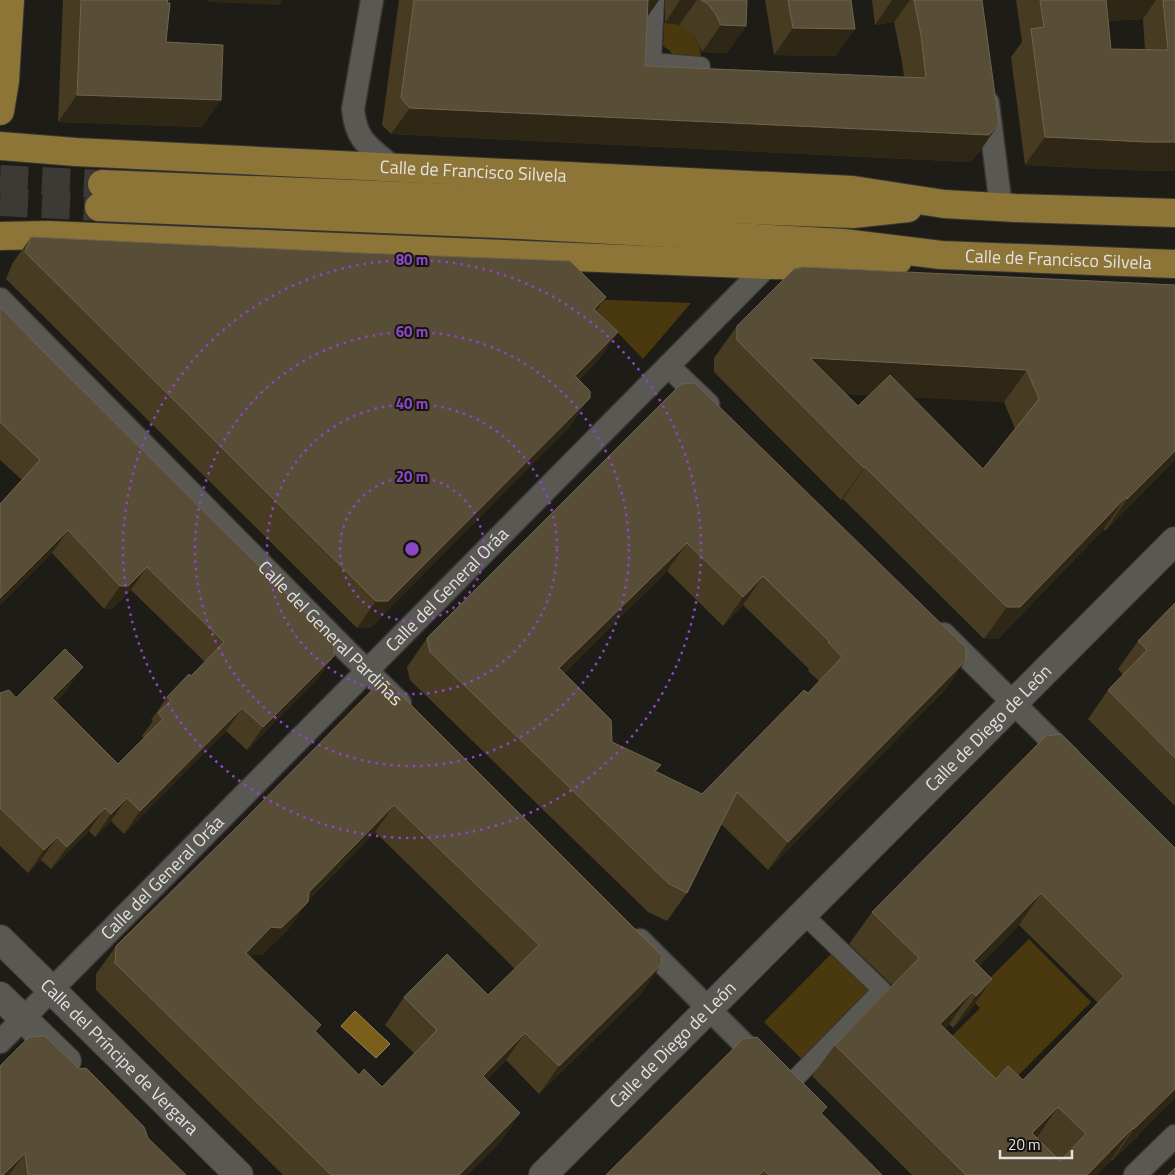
<svg xmlns="http://www.w3.org/2000/svg" width="1175" height="1175" font-family="'Titillium Web',sans-serif">
  <rect width="100%" height="100%" fill="#1e1c17"/>
  <path fill="#4a390f" d="M664,23C686,22 702,38 701,61L674,59L670,51L663,46Z
    M586,299L691,303L643,359Z
    M1029,939L1091,1002L999,1095L931,1057L980,1008L970,998Z
    M840,945L887,991L811,1068L764,1022Z"/>
  <path fill="#7a5e1a" stroke="#9a8655" d="M355,1011L390,1044L376,1058L341,1026Z"/>
  <g fill="none" stroke-linecap="round" stroke-linejoin="round">
    <path stroke="#3c3a35" stroke-width="28" stroke-dasharray="28 14" stroke-linecap="butt" d="M0,179L102,184
      M0,202L99,207"/>
    <defs>
      <path id="pedestrian" d="M655,0L652,62L701,66
        M787,1087L882,990L803,914"/>
      <g id="minor">
        <path d="M372,0L353,109C356,142 370,147 393,167"/>
        <path d="M988,103L1001,207"/>
        <path id="s1" d="M0,299L345,649L400,703"/>
        <path d="M668,366L708,404"/>
        <path d="M944,634L1069,758"/>
        <path d="M640,940L762,1062"/>
        <path id="s2" d="M0,1042L768,265"/>
        <path d="M1135,1175L1175,1136"/>
      </g>
      <g id="tertiary">
        <path id="s3" d="M543,1175L1175,541"/>
      </g>
      <g id="secondary">
        <path id="s4" d="M0,939L239,1175"/>
        <path d="M0,996L67,1061"/>
      </g>
      <g id="primary">
        <path d="M0,111L5,81L10,0"/>
        <path id="s5" d="M0,146L76,152L853,190L944,204L1016,208L1175,213"/>
        <path d="M102,184L853,214L908,208"/>
        <path id="s6" d="M99,207L521,225L843,243L941,255L1175,264"/>
        <path d="M0,236L48,235L768,265L848,266L898,260"/>
      </g>
    </defs>
    <use href="#pedestrian" stroke="#383634" stroke-width="20"/>
    <use href="#minor" stroke="#383634" stroke-width="25"/>
    <use href="#tertiary" stroke="#383634" stroke-width="30"/>
    <use href="#secondary" stroke="#383634" stroke-width="30"/>
    <use href="#primary" stroke="#383634" stroke-width="30"/>
    <use href="#pedestrian" stroke="#5a5852" stroke-width="18"/>
    <use href="#minor" stroke="#5a5852" stroke-width="22"/>
    <use href="#tertiary" stroke="#5a5852" stroke-width="28"/>
    <use href="#secondary" stroke="#5a5852" stroke-width="28"/>
    <use href="#primary" stroke="#8d7437" stroke-width="28"/>
  </g>
  <path fill="#473b21" fill-rule="evenodd" d="M63,0H168L166,42L202,127L58,122Z
    M399,0H659L647,17L645,66L904,77L902,62L894,22L875,25L872,0H982L980,151L970,162L391,134L382,125Z
    M665,0H747L746,26L727,53L702,52L696,39L689,31L679,25L665,23Z
    M765,0H851L836,56L774,55Z
    M1016,0H1175V171L1126,170L1025,165L1011,57L1022,42ZM1143,19L1145,50L1111,49L1108,21Z
    M31,237L606,297L597,311L618,332L599,359L579,380L571,425L370,628H357L6,279L12,264Z
    M1175,285V460L1105,531L1104,529L998,639H984L843,499L841,500L714,372V358L737,326ZM846,394L869,395L858,406ZM912,397L1004,402L1015,429L983,469Z
    M0,307L334,656L318,678L247,750L226,731L124,834L111,821L95,837L89,831L51,869L41,860L28,873L0,846V693L16,698L67,690L56,701L118,764L144,738L142,736L153,721L151,720L167,697L191,676L205,662L131,590L112,609H104L52,553L0,605V504L22,480L0,460Z
    M681,384L946,689L768,870L721,824L687,893L667,921L648,912L410,680L407,667L427,638ZM667,571L723,626L743,605L809,669L808,671L819,681L808,693L702,794L656,772L612,742L564,673Z
    M1175,603V806L1088,719L1108,690L1123,675L1118,669L1138,641Z
    M384,678L642,993L539,1094L506,1060L487,1080L520,1113L501,1141L467,1175H283L96,990V974L116,946L241,823ZM375,832L515,969L488,995L404,997L385,1025L414,1053L382,1087L359,1075L316,1032L250,957L252,955H262L288,930L308,901Z
    M1175,848L1139,1135L1112,1161L1111,1160L1096,1175H912L812,1076L835,1045L892,985L849,944L872,912ZM1019,925L1098,1003L1023,1080L996,1079L945,1028L949,1024L953,1028L970,1011L992,979L979,966Z
    M0,1066L148,1138L186,1175H0Z
    M822,1115L882,1175H606Z"/>
  <path fill="#2f2715" d="M208,0H283L280,5L206,2Z
    M646,0H659L643,23Z
    M680,0H697L679,25L665,23Z
    M892,0H910L894,22L875,25Z
    M1102,0H1156L1143,19L1086,22Z
    M721,25L746,26L727,53L702,52Z
    M793,28L855,29L836,56L774,55Z
    M77,95L221,100L202,127L58,122Z
    M410,108L999,124L980,151L970,162L391,134Z
    M1045,137L1175,142V171L1126,170L1025,165Z
    M606,297L588,323L594,309Z
    M618,332L599,359L556,402L575,376Z
    M810,358L1027,370L1004,402L787,391Z
    M590,398L571,425L370,628H357L376,601Z
    M1175,451V460L1105,531L1127,499Z
    M865,467L843,499L841,500L864,468Z
    M1126,497L1104,529L998,639H984L1007,607Z
    M68,530L52,553L0,605V598Z
    M687,543L667,571L539,697L559,668Z
    M147,567L131,590L112,609H104L120,586Z
    M763,576L743,605L723,626L743,597Z
    M334,656L318,678L247,750L263,727Z
    M966,660L946,689L768,870L788,842Z
    M83,667L67,690L36,720L52,698Z
    M242,708L226,731L124,834L140,811Z
    M127,798L111,821L95,837L111,814Z
    M394,805L375,832L290,919L309,892Z
    M105,808L89,831L51,869L67,847Z
    M57,837L41,860L28,873L44,850Z
    M1041,893L1019,925L952,993L974,961Z
    M308,902L288,930L262,955H252L227,980L246,953L271,927Z
    M661,965L642,993L539,1094L559,1066Z
    M992,979L970,1011L953,1028L976,996Z
    M972,992L949,1024L918,1056L940,1024Z
    M525,1033L506,1060L464,1103L483,1076Z
    M1175,1089V1099L1112,1161L1134,1129Z
    M1058,1107L1036,1139L1032,1133Z
    M520,1113L501,1141L467,1175H459Z
    M1133,1128L1111,1160L1096,1175H1087Z
    M25,1153L9,1175H3Z"/>
  <path fill="#584d36" stroke="#6e6450" fill-rule="evenodd" d="M81,0H168L167,3H170L166,42L223,45L221,100L77,95Z
    M414,0H648L645,66L926,78L921,35L914,0H982L999,124L989,135L410,108L401,98Z
    M701,0H747L746,26L721,25L715,13L708,4Z
    M788,0H851L855,29L793,28Z
    M1040,0H1106L1111,49L1168,50L1163,0H1175V142H1146L1045,137L1031,29L1044,27Z
    M31,237L362,253L570,261L606,297L594,309L618,332L575,376L590,391V398L388,601H376L25,252Z
    M803,267L1175,285V451L1127,499L1126,497L1020,607H1007L865,467L864,468L737,340V326L794,269ZM810,358L1027,370L1039,399L983,469L890,375L858,406Z
    M0,307L37,345L334,641V656L263,727L242,708L140,811L127,798L111,814L105,808L67,847L57,837L44,850L0,808V693L9,690L16,698L65,649L83,667L52,698L118,764L163,719L158,713L171,700L167,697L189,674L191,676L224,642L147,567L128,586H120L68,530L0,598V504L40,460L0,422Z
    M695,383L966,648V660L788,842L737,792L687,893L668,883L430,652L427,638L681,384ZM687,543L743,597L763,576L829,641L828,642L842,657L808,693L804,690L702,794L655,771L661,765L612,742L611,720L559,668Z
    M1175,603V758L1108,690L1147,650L1138,641Z
    M384,678L662,956L661,965L559,1066L525,1033L483,1076L520,1113L459,1175H331L115,963L116,946L241,823ZM394,805L539,945L488,995L447,954L404,997L437,1030L382,1087L364,1069L359,1075L315,1031L321,1025L246,953L271,927L281,928L308,902L309,892Z
    M1061,734L1175,848V1089L1134,1129L1133,1128L1087,1175H966L835,1045L919,958L872,912L1046,736ZM1041,893L1124,976L1023,1080L1008,1066L996,1079L940,1024L972,992L976,996L992,979L974,961ZM1058,1107L1086,1134L1060,1161L1032,1133Z
    M45,1036L79,1069L86,1068L101,1083L144,1127L148,1138L186,1175H28L25,1153L3,1175H0V1066L29,1037Z
    M757,1037L827,1107L821,1113L882,1175H769L764,1170L759,1175H606L743,1039Z
    M1175,1168V1175H1168Z"/>
  <g fill="none" stroke="#8b47c4" stroke-width="2.5" stroke-dasharray="2.5 5">
    <circle cx="412" cy="549" r="72"/>
    <circle cx="412" cy="549" r="145"/>
    <circle cx="412" cy="549" r="217"/>
    <circle cx="412" cy="549" r="289"/>
  </g>
  <g text-anchor="middle" stroke-width="4" stroke-linejoin="round" paint-order="stroke">
    <g font-size="18" fill="#e4e2df" stroke="#15130e">
      <text dy="6" stroke="none"><textPath href="#s5" startOffset="474">Calle de Francisco Silvela</textPath></text>
      <text dy="6" stroke="none"><textPath href="#s6" startOffset="961">Calle de Francisco Silvela</textPath></text>
      <text dy="6" stroke="none"><textPath href="#s2" startOffset="636">Calle del General Oráa</textPath></text>
      <text dy="6" stroke="none"><textPath href="#s1" startOffset="470">Calle del General Pardiñas</textPath></text>
      <text dy="6" stroke="none"><textPath href="#s3" startOffset="631">Calle de Diego de León</textPath></text>
      <text dy="6" stroke="none"><textPath href="#s2" startOffset="231">Calle del General Oráa</textPath></text>
      <text dy="6" stroke="none"><textPath href="#s3" startOffset="184">Calle de Diego de León</textPath></text>
      <text dy="6" stroke="none"><textPath href="#s4" startOffset="168">Calle del Príncipe de Vergara</textPath></text>
    </g>
  </g>
  <circle cx="412" cy="549" r="8" fill="#8b47c4" stroke="#15130e" stroke-width="2.5"/>
  <g font-size="15" text-anchor="middle" font-weight="bold" fill="#8b47c4" stroke="#15130e" stroke-width="4" stroke-linejoin="round" paint-order="stroke">
    <text x="412" y="265">80 m</text>
    <text x="412" y="337">60 m</text>
    <text x="412" y="409">40 m</text>
    <text x="412" y="482">20 m</text>
  </g>
  <path d="M1000 1150v8h72v-8" fill="none" stroke="#e4e2df" stroke-width="2.5"/>
  <text x="1008" y="1150" font-size="15" fill="#e4e2df" stroke="#15130e" stroke-width="4" paint-order="stroke">20 m</text>
</svg>
